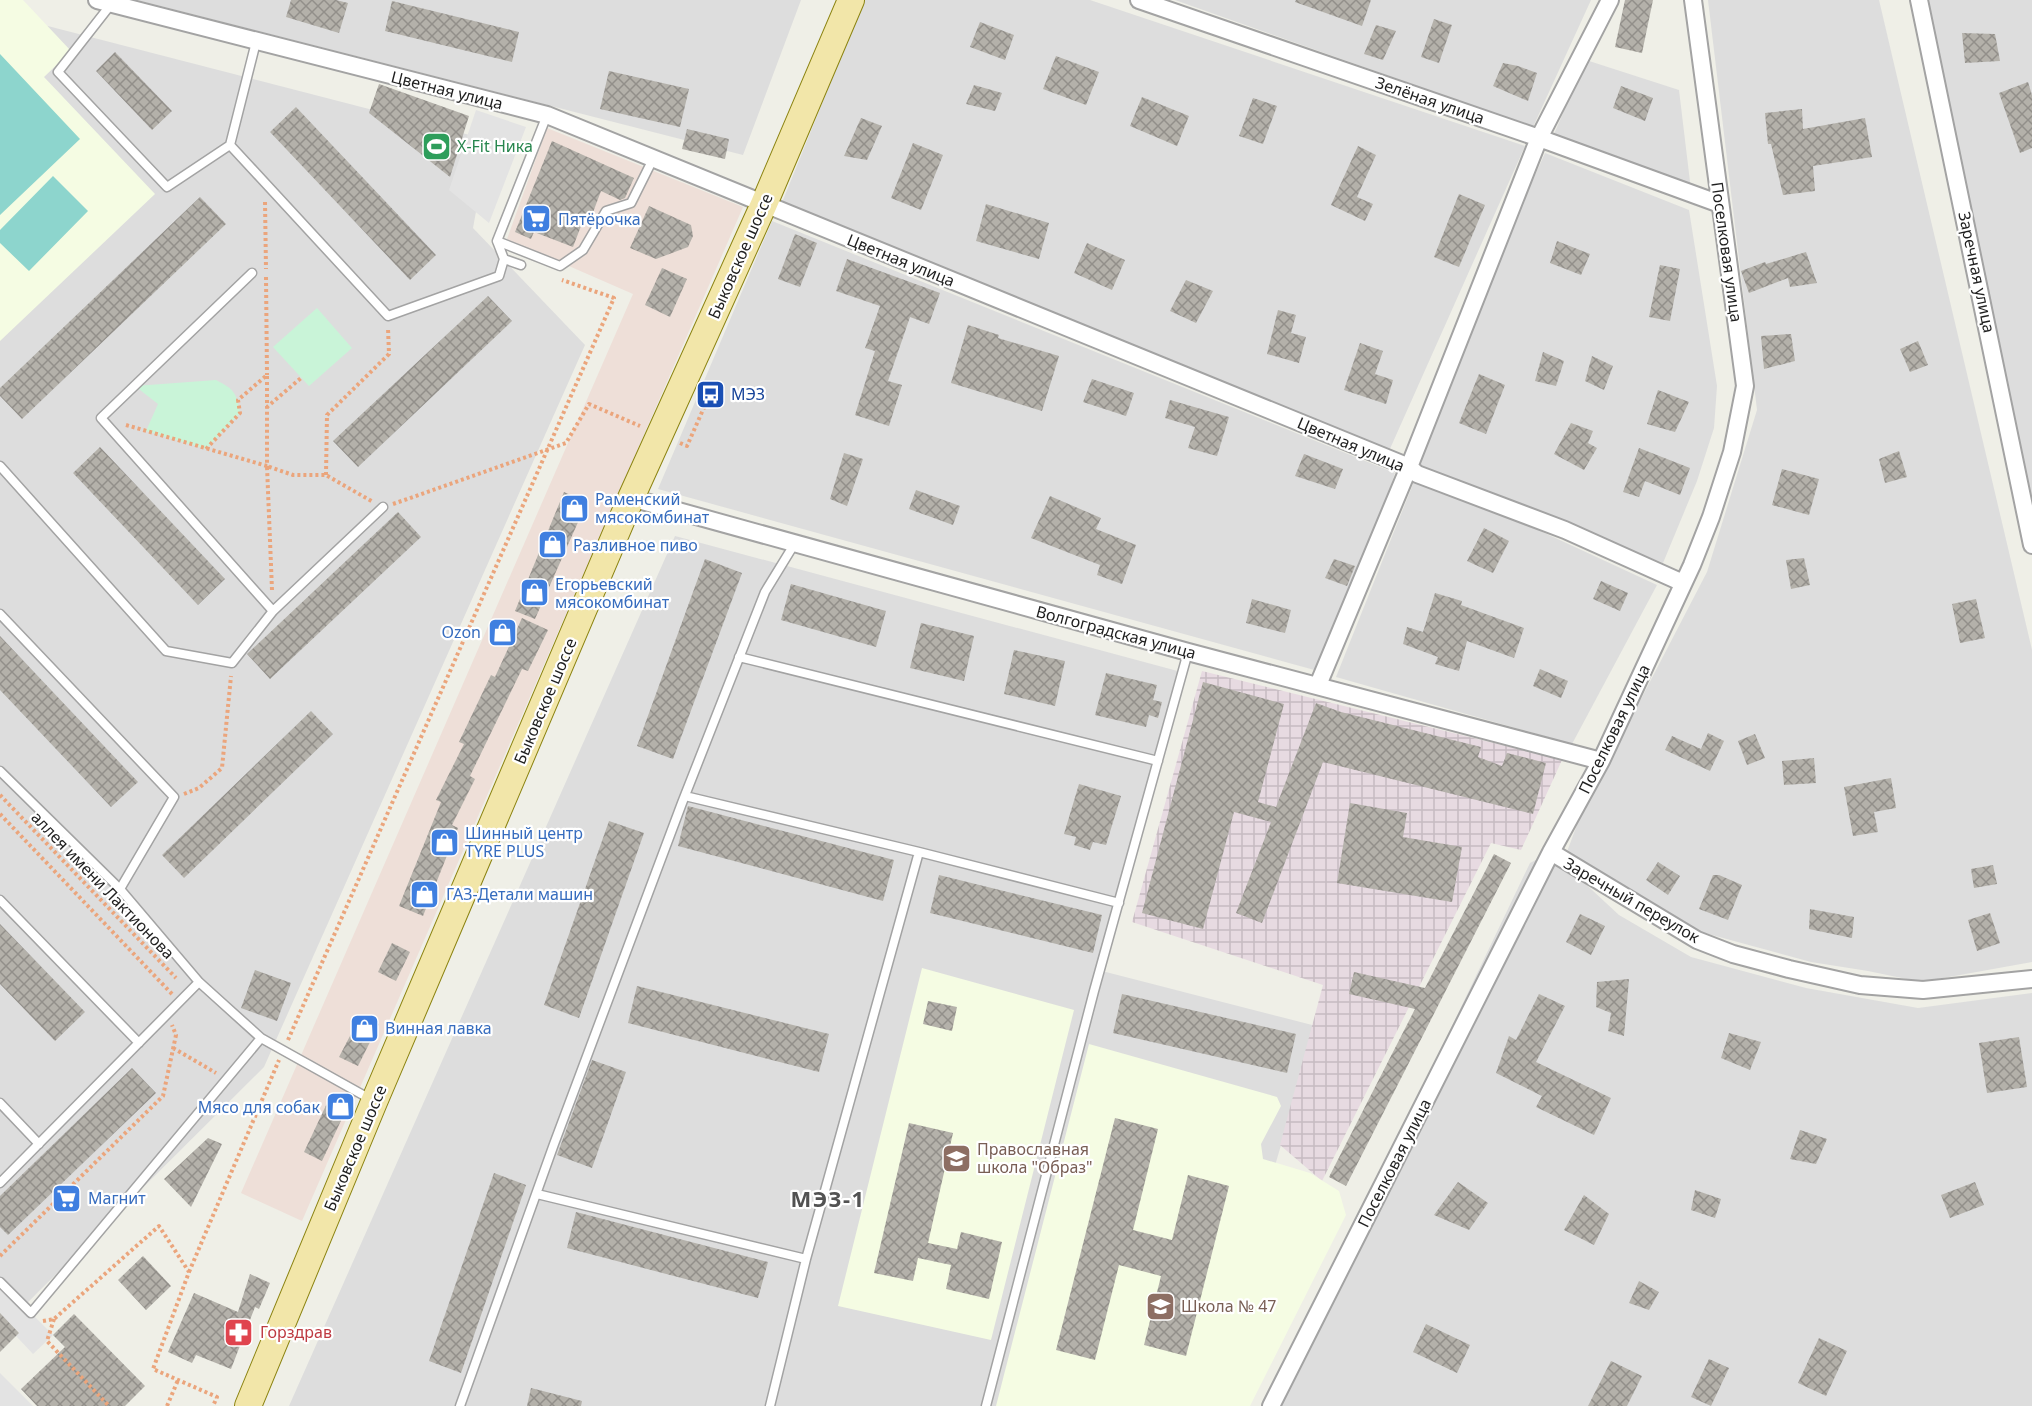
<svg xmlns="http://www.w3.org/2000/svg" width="2032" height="1406" font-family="'Noto Sans',sans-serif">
  <defs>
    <pattern id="industrial-grid" width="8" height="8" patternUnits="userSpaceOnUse" patternTransform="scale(1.5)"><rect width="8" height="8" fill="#e7dae1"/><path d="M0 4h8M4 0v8" fill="none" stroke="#c6bbc1"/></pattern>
    <pattern id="building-cross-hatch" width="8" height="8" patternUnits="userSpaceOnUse" patternTransform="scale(1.5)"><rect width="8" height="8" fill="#b4b1aa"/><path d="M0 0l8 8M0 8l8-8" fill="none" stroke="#928f8a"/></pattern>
  </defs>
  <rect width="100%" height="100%" fill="#efefe7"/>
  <path fill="#ddd" d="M0,0H18L40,24L489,140L473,228L585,345L264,1067L0,1330Z
    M137,0H801L743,155Z
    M864,0H1090L1525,146L1389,451L781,205Z
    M1175,0H1591L1533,127Z
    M1708,0H1879L2032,650V962L1921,982L1868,971L1811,962L1701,932L1565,857L1601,761L1642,697L1707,572L1757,410Z
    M1925,0H2032V511Z
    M1586,60L1679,90L1691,190L1554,134Z
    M1545,153L1689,210L1717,386L1714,428L1697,481L1663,563L1407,460Z
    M772,221L1395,473L1370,548L1318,671L658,489Z
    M1417,474L1657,585L1572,744L1336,677Z
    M675,536L1185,673L1102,971L1316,1026L1269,1186L1237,1406H289Z
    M1551,852L1619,915L1691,957L1806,988L1918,1008L2032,993V1406H1270L1530,863Z"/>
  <path fill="#eedfd8" d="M547,128L743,207L302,1221L241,1193L633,294L507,239Z"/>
  <path fill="url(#industrial-grid)" d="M1202,671L1562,760L1521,850L1491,843L1322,1181L1280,1145L1323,985L1132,922Z"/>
  <path fill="#f5fce3" d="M0,0H23L71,51L44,77L155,194L0,341Z
    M922,968L1074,1010L991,1340L838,1306Z
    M1089,1044L1277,1097L1281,1106L1261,1144L1263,1159L1310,1173L1339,1191L1346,1215L1250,1406H996Z"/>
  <path fill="#c9f4d8" d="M317,308L352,348L309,386L273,347Z
    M216,380C234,389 237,393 240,413L206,449L146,431L158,404L135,386Z"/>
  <path fill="#8dd5cd" d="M0,54L80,139L0,215Z
    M53,176L88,211L29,271L0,243V230Z"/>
  <path fill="#e3e3e3" d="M476,110L526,127L489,223L449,190Z
    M0,1282L53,1335L33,1354L16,1336L19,1333L0,1313Z
    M0,1373L33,1406H0Z"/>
  <path fill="url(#building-cross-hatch)" d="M291,0H336L348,3L339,33L286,17Z
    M1296,0H1371L1362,26L1295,2Z
    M1625,0H1653L1642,53L1615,47Z
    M392,1L519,32L512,62L385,31Z
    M1434,19L1452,25L1439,63L1421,57Z
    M980,22L1014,35L1005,60L970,47Z
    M1376,25L1396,31L1383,60L1364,54Z
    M1962,33L1995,34L2000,61L1965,63Z
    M115,52L172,111L152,130L96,71Z
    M1056,56L1099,72L1086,105L1043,89Z
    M1503,63L1518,66L1537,73L1528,101L1493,86Z
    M609,71L689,89L680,127L600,109Z
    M2028,82L2032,95V148L2020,153L1999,93Z
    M379,84L469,116L450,177L369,113Z
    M974,85L1002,93L995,111L966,104Z
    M1621,86L1653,98L1645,121L1613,108Z
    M1142,97L1189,116L1177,146L1130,126Z
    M1253,98L1277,106L1263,144L1239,136Z
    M296,107L436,255L410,280L270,132Z
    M1802,109L1803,129L1865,118L1872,157L1813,166L1815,191L1783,195L1771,144H1768L1765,113Z
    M861,118L882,126L867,160L844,156Z
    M687,129L729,139L725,159L682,149Z
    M552,141L634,178L625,198L620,200L601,191L592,215L586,213L573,247L534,232L531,239L515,232Z
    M913,143L943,155L921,210L891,198Z
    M1358,146L1376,155L1357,197L1373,204L1365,221L1331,205Z
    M1459,194L1485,205L1459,267L1434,257Z
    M200,197L226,224L22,419L0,396V388Z
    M986,204L1049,223L1039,259L976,241Z
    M649,206L691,225L693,236L688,247L656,259L630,248Z
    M795,234L817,243L800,287L778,279Z
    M1557,241L1590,254L1581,275L1550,263Z
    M1087,243L1125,260L1112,290L1074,273Z
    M1806,252L1817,283L1790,287L1788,278L1749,293L1741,271L1765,262L1766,264Z
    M847,259L940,293L929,324L910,317L888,381L902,385L889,426L855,415L875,351L865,348L880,306L836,291Z
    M1660,265L1680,269L1670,321L1649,317Z
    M662,268L687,279L670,317L645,305Z
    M1186,280L1213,291L1196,323L1170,311Z
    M488,296L512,321L358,467L333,441Z
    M1278,310L1296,315L1291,333L1306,337L1299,363L1267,354Z
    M968,325L999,335L998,338L1059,356L1042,411L951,383Z
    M1791,334L1795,361L1764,369L1761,336Z
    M1918,341L1928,365L1910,372L1900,349Z
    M1360,343L1383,351L1375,374L1393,380L1386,404L1344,390Z
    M1543,352L1564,361L1556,386L1535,381Z
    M1592,356L1613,366L1604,390L1585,381Z
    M1479,374L1505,385L1486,434L1459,423Z
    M1092,379L1134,393L1126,416L1083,402Z
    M1658,390L1689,402L1675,432L1647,424Z
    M1170,400L1229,417L1217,456L1188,448L1195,427L1165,418Z
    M1571,423L1593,431L1588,443L1597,448L1584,470L1554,454Z
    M100,447L225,579L198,605L73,473Z
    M1639,448L1690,468L1680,495L1645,481L1639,497L1623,492Z
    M1899,451L1907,477L1885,483L1879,459Z
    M844,453L863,459L847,506L830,499Z
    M1304,454L1343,469L1335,489L1295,476Z
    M1782,469L1819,479L1809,515L1772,505Z
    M916,490L960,506L953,525L909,509Z
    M564,492L587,502L535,619L515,611Z
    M1050,496L1101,518L1096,529L1136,545L1122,584L1097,575L1100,565L1031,538Z
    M398,512L421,537L270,679L247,654Z
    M1484,528L1509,541L1493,573L1467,561Z
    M1804,558L1810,585L1791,589L1786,560Z
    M705,559L742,573L673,759L637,746Z
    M1334,559L1355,566L1347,586L1325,578Z
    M1601,581L1628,593L1620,611L1593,599Z
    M791,584L886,611L876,647L781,620Z
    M1435,593L1462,601L1461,605L1524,628L1514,658L1467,641L1459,671L1435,664L1438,657L1403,644L1407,627L1423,632Z
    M1252,599L1291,610L1285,633L1246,623Z
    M1976,599L1985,638L1960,643L1952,604Z
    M522,618L548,630L528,671L522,669L470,776L475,779L452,825L458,828L423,916L399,906L441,802L436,800L464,744L459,742L491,675L495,677Z
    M921,623L974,636L964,681L910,668Z
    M0,636L138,782L111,807L0,690Z
    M1014,650L1065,661L1055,706L1004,694Z
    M1540,669L1568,681L1561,698L1533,686Z
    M1106,673L1157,685L1153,700L1162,702L1158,718L1149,715L1146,727L1095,715Z
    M1203,682L1284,704L1258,802L1276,807L1316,703L1341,712L1481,747L1478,757L1502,766L1507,753L1546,763L1533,814L1323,762L1262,923L1236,913L1271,822L1234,812L1203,929L1142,913Z
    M311,711L333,734L184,878L162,855Z
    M1708,733L1724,741L1710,771L1665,750L1672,736L1701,749Z
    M1755,734L1765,758L1747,765L1738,741Z
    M1814,758L1816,783L1784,785L1782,761Z
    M1891,778L1896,808L1874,812L1878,832L1853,836L1844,787Z
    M1079,784L1121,796L1106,845L1093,842L1090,850L1074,845L1076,837L1064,834Z
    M1350,803L1407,813L1403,837L1462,847L1452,902L1337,883Z
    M688,806L894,860L883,901L678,846Z
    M609,821L644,833L579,1018L544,1005Z
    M1494,854L1511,863L1346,1186L1329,1177L1415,1009L1349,994L1354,972L1425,988Z
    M1658,862L1680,876L1668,895L1646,880Z
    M1993,865L1997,884L1974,888L1971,869Z
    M939,875L1102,915L1093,953L930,913Z
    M1713,875H1719L1742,885L1728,920L1699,909Z
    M1810,909L1854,917L1852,938L1809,929Z
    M1990,913L2000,943L1977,951L1968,920Z
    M1580,914L1605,926L1591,955L1566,942Z
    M0,924L85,1012L55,1041L0,984Z
    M392,943L410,952L396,981L378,972Z
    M255,970L291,983L277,1021L241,1008Z
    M1629,979L1624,1036L1608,1031L1611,1013L1596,1007L1597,982Z
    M637,986L829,1034L819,1072L628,1023Z
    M1122,994L1296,1034L1287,1073L1113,1033Z
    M1539,994L1565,1006L1536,1062L1611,1098L1594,1135L1536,1107L1542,1096L1496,1073L1509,1036L1516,1040Z
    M928,1001L957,1007L952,1031L923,1024Z
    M361,1015L379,1024L358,1066L339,1057Z
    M1729,1033L1761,1042L1750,1070L1721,1058Z
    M2019,1037L2027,1087L1987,1093L1979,1043Z
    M592,1060L626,1072L592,1168L557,1155Z
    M132,1068L156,1093L8,1235L0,1227V1196Z
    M329,1099L347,1108L322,1161L304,1152Z
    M1115,1118L1158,1129L1133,1230L1172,1240L1188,1175L1229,1186L1186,1356L1144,1345L1161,1276L1119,1265L1095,1360L1056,1350Z
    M909,1123L953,1133L928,1243L957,1249L961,1232L1002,1242L989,1299L946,1289L951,1265L918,1258L913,1281L874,1273Z
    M1800,1130L1827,1139L1816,1164L1790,1159Z
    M208,1138L222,1144L191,1207L164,1179Z
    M494,1173L526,1185L461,1373L429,1361Z
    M1458,1182L1488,1203L1469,1230L1434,1215Z
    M1975,1182L1984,1205L1950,1218L1941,1195Z
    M1695,1190L1721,1199L1715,1218L1691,1210Z
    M1584,1195L1609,1214L1594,1245L1564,1230Z
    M576,1212L768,1262L758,1298L567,1248Z
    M143,1256L171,1286L146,1310L118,1280Z
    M250,1274L270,1283L259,1309L255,1307L231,1369L196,1355L192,1363L168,1352L194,1293L238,1312Z
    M1639,1281L1659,1292L1649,1310L1629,1303Z
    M0,1313L19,1333L0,1352Z
    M74,1314L145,1386L125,1406H37L21,1389L65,1347L53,1335Z
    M1426,1324L1470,1345L1457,1373L1413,1352Z
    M1819,1338L1847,1351L1826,1396L1798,1383Z
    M1709,1359L1729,1368L1711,1406L1691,1397Z
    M1611,1361L1642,1376L1627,1406H1588Z
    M531,1388L582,1401L581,1406H527Z"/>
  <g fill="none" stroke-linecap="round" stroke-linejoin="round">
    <defs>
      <path id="service" d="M112,3L58,72L167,187L230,145
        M256,42L230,145L388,316L499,276L504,259L497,241L547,115
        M497,241L560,266L583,250L606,211L631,203L653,159
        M504,259L521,265
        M252,273L101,418L273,611
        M0,466L166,651L232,663L273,611L383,507
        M0,614L174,797L120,889
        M739,657L1158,761
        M0,771L120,889L199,982L261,1038
        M685,796L919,852L1119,903
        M0,900L139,1043
        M0,1103L39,1144
        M0,1183L199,982
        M537,1194L806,1259
        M0,1282L31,1313L261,1038L372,1100
        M460,1406L554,1144L682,803L765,592L795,543
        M770,1406L806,1259L919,852
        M986,1406L1094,991L1188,652"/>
      <path id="minor" d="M97,0L547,115L1409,467L1417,474L1565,530L1683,583
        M1139,0L1539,138L1720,204
        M1919,0L2032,545
        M631,498L1188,652L1601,761
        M1318,685L1409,467L1539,138L1610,0
        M1551,852L1697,940L1733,954L1789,969L1860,985L1923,990L2032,979
        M1271,1406L1551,852L1601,761L1692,565L1711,517L1732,452L1745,386L1693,0"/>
      <path id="primary" d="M248,1406L374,1102L631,498L764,204L851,0"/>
    </defs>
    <use href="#service" stroke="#a3a3a3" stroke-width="11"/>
    <use href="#minor" stroke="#a3a3a3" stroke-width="20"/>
    <use href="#primary" stroke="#8b8310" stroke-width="28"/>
    <path stroke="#eba57c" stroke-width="4" stroke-dasharray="3 3" stroke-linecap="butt" d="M265,202L266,269
      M266,277L267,375
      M126,425L267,466V407
      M680,443L687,446L710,394
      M206,449L240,413L238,400L267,375V407L301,378
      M326,475L327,415L389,354L388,328
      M393,504L566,443L589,404L640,426
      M272,590L267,466L293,475H326L373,502
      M184,794L199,788L222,768L231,676
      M0,795L176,978
      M0,814L172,994
      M288,1040L614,298L562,280
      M173,1048L216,1073
      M0,1256L163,1096L176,1035L172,1025
      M189,1272L279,1060
      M54,1319L47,1341L109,1406
      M43,1321L54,1319L159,1226L189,1272L153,1369L217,1397L213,1406
      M167,1406L178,1380"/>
    <use href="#service" stroke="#fff" stroke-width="8"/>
    <use href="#minor" stroke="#fff" stroke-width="16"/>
    <use href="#primary" stroke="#f2e6a9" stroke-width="26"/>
  </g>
  <defs>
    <symbol id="stadium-square" viewBox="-11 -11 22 22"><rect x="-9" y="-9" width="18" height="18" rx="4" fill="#2e9e5b" stroke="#fff"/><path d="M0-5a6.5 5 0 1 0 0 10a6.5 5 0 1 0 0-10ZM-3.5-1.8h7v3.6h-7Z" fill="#fff"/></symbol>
    <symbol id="supermarket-square" viewBox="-11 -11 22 22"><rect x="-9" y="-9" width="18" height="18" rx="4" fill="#3f7fe0" stroke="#fff"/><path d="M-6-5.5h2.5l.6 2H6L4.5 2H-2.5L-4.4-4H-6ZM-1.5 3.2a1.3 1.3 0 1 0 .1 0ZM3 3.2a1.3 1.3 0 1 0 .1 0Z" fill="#fff"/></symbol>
    <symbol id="bus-square" viewBox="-11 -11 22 22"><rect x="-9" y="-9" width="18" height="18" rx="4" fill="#1a4fb4" stroke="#fff"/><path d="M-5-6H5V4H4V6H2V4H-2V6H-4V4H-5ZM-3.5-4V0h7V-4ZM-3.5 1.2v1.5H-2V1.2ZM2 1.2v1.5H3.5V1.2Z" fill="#fff"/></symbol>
    <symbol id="shop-square" viewBox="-11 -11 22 22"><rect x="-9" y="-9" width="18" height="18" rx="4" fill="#3f7fe0" stroke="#fff"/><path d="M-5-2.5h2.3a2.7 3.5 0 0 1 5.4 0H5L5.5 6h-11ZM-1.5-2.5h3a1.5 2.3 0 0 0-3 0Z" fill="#fff"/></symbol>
    <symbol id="school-square" viewBox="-11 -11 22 22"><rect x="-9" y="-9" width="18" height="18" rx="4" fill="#8d6e63" stroke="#fff"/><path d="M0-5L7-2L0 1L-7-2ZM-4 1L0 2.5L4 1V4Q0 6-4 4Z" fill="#fff"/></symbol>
    <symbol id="pharmacy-square" viewBox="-11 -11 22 22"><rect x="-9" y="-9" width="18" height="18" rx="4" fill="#e0444e" stroke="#fff"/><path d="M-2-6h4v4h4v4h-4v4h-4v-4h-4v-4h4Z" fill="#fff"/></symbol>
  </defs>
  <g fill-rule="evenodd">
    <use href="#stadium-square" x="420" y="130" width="33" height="33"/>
    <use href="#supermarket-square" x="520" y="202" width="33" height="33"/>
    <use href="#bus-square" x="694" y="378" width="33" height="33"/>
    <use href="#shop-square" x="558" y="492" width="33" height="33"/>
    <use href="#shop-square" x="536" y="528" width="33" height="33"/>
    <use href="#shop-square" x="518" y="576" width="33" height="33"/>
    <use href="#shop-square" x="486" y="616" width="33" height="33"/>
    <use href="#shop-square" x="428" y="826" width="33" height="33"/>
    <use href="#shop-square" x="408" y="878" width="33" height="33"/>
    <use href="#shop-square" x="348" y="1012" width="33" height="33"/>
    <use href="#shop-square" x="324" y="1090" width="33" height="33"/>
    <use href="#school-square" x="940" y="1142" width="33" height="33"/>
    <use href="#supermarket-square" x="50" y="1182" width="33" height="33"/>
    <use href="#school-square" x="1144" y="1290" width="33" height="33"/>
    <use href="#pharmacy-square" x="222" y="1316" width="33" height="33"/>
  </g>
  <g text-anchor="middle" stroke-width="4.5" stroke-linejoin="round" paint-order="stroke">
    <g font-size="16" fill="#1f1f1f" stroke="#fff">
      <text transform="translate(447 90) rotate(14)" y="6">Цветная улица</text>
      <text transform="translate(1430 100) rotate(19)" y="6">Зелёная улица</text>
      <text transform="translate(1727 252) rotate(82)" y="6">Поселковая улица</text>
      <text transform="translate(740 256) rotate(-66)" y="6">Быковское шоссе</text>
      <text transform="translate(901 260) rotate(22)" y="6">Цветная улица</text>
      <text transform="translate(1977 272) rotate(78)" y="6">Заречная улица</text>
      <text transform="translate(1351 444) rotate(23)" y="6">Цветная улица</text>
      <text transform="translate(1116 632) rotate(15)" y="6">Волгоградская улица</text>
      <text transform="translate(545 701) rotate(-67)" y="6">Быковское шоссе</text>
      <text transform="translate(1614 729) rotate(-64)" y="6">Поселковая улица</text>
      <text transform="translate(103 885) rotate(46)" y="6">аллея имени Лактионова</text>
      <text transform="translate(1632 900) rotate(30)" y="6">Заречный переулок</text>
      <text transform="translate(355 1148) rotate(-67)" y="6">Быковское шоссе</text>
      <text transform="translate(1394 1163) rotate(-63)" y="6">Поселковая улица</text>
    </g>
    <g font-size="16" fill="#27864d" stroke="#fff" text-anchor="start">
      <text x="457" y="152">X-Fit Ника</text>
    </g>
    <g font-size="16" fill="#366cbe" stroke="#fff" text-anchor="start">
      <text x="558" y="225">Пятёрочка</text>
      <text x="595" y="505">Раменский<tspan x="595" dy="18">мясокомбинат</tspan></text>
      <text x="573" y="551">Разливное пиво</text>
      <text x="555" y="590">Егорьевский<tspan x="555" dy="18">мясокомбинат</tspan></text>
      <text x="481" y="638" text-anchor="end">Ozon</text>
      <text x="465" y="839">Шинный центр<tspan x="465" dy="18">TYRE PLUS</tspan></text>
      <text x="446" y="900">ГАЗ-Детали машин</text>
      <text x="385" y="1034">Винная лавка</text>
      <text x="320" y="1113" text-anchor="end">Мясо для собак</text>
      <text x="88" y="1204">Магнит</text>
    </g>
    <g font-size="16" fill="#164399" stroke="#fff" text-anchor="start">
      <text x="731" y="400">МЭЗ</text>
    </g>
    <g font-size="16" fill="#785e54" stroke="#fff" text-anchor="start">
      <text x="977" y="1155">Православная<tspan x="977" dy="18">школа "Образ"</tspan></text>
      <text x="1181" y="1312">Школа № 47</text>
    </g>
    <g font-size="16" fill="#be3a42" stroke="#fff" text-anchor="start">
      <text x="260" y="1338">Горздрав</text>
    </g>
    <g font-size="22" font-weight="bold" letter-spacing="1.5" fill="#525252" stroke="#fff">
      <text x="828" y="1207">МЭЗ-1</text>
    </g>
  </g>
</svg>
